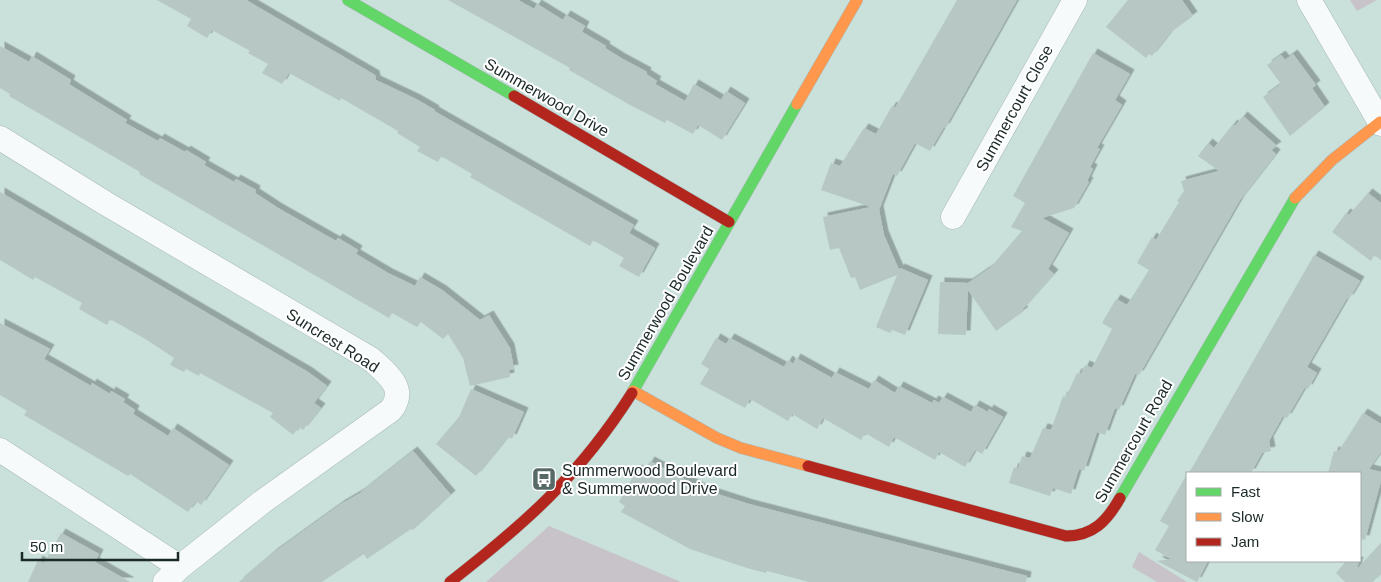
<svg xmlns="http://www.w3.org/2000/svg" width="1381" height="582" font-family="Helvetica,sans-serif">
  <defs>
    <filter id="shadow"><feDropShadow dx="4.5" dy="-4.5" stdDeviation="0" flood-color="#0004"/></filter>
  </defs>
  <rect width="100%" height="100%" fill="#cae0db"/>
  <path fill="#c8c3c8" d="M1350,0H1377L1357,11Z
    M549,526L681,582H486Z
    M1139,552L1187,582H1157L1132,567Z"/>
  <path fill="#b7c8c4" filter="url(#shadow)" d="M157,0H246L375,75L376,80L416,99L435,110L434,111L634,225L629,233L655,248L639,277L619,266L624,258L593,240L590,246L470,177L472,174L441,156L438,162L417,151L420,147L397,133L398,131L341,98L340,101L289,73L282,84L262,73L268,64L248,53L250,51L212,30L207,38L187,26L191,19Z
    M448,0H518L534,9L537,4L563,20L566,15L585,26L582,32L606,46L605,48L621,58L647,72L646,74L657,81L655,84L685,101L694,84L721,100L726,91L745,103L722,140L698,125L693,134L667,120L665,123L630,105L569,70L570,68Z
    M957,0H1017L945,128L944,127L930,151L915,143L897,176L893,174L879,210L884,235L899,270L900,268L928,280L905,335L892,330L890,333L876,327L897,275L860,290L855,277L851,278L839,248L830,250L824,223L823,217L871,207L821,190L831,163L840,166L864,128L876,134L892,106L895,108Z
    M1128,0H1182L1193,16L1170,33L1152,56L1149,54L1146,58L1106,27Z
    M0,46L29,62L32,56L71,80L69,84L75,88L127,120L125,123L158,141L160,138L185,152L186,150L206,162L204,165L234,182L236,179L256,190L255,193L278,208L336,241L338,238L358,250L356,254L388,273L415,286L420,277L442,290L480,320L489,315L510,348L514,369L509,370L510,377L470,386L463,358L448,334L443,339L421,322L417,327L392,313L389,318L139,174L140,172L9,96L10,94L0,88Z
    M1093,53L1130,74L1115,100L1122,105L1097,148L1100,149L1090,167L1093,169L1087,181L1089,182L1074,208L1042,218L1069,233L1048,269L1054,274L1022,310L1024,311L996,331L968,290L966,335L938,334L940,282L968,283L990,268L1022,231L1011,227L1025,203L1013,196Z
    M1293,54L1316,85L1312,88L1325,107L1290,136L1263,97L1281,84L1267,65L1281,55L1285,60Z
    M1243,116L1277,146L1271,150L1276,154L1240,200L1139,375L1135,374L1119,410L1115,408L1105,435L1097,432L1084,471L1079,469L1071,494L1053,488L1050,496L1009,483L1014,467L1018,469L1022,456L1030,458L1043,428L1051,430L1063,396L1066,397L1077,373L1081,374L1085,365L1092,368L1112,329L1102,323L1116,299L1127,305L1149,270L1137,263L1152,237L1156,240L1179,202L1177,201L1184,191L1181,181L1219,171L1198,156L1208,143L1214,148L1233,124L1235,126Z
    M0,192L308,372L327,386L314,403L321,408L303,430L299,427L293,435L270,417L273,413L200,373L199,376L186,369L184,372L170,365L174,358L147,340L110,319L107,325L79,309L82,303L35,277L33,280L0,260Z
    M1368,193L1381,203V260L1374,255L1371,261L1332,232L1346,213L1349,215Z
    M1314,255L1360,281L1349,299L1347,298L1307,367L1317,373L1308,389L1305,387L1287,418L1283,416L1269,441L1271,451L1262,453L1251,473H1189Z
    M0,323L50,349L44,359L91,386L92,383L110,394L111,391L125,399L123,402L135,410L133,414L168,436L173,428L229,465L201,505L196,501L188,512L130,474L128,476L24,415L27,411L0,395Z
    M716,338L726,344L730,338L784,367L788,360L793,364L796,358L832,378L835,372L869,389L874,380L895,393L899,386L932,403L934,400L939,403L943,397L971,412L975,405L988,412L989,409L1003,417L982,454L975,450L965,467L939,452L935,460L894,437L889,447L865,433L861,440L823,418L817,429L792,414L788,421L750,399L745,408L700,384L709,369L701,364Z
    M471,389L524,412L512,439L508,437L476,476L436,444L459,417Z
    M1363,413L1381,424V452L1369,469L1381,472V481L1365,540L1360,539V473H1328L1334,451L1338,452Z
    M413,451L451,495L413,530L411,529L367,559L364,554L322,582H239L273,553L341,504L360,493Z
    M650,461L705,490L749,504L1027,576L1026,582H809L767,571L766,573L747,568L690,549L621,512L625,506L619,502L637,469L643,473Z
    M1187,474V561H1208L1197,582L1157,561L1171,559L1155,550L1169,526L1160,521Z
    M61,533L99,554L95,562L130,582H28L38,560L44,563Z
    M1381,543V573L1373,582H1345L1336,573L1346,561H1359L1357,569Z"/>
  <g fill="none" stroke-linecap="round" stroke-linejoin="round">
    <defs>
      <path id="street" d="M1309,0L1381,124
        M0,138L105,203L371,359C386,373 408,388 391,410L262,502L180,567L165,582
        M953,217L1075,0
        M0,450L180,567"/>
      <path id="fast" d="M348,0L514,96
        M632,393L797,104
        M1120,498L1295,198"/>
      <path id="slow" d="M797,104L857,0
        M1295,198L1332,160L1380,122
        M633,391L717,438L741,448L808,466"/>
      <path id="jam" d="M514,96L729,222
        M808,466L1066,536C1093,536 1107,521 1120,498
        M450,582C526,523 580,475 632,393"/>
    </defs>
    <use href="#street" stroke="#a8bab6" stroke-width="25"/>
    <use href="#fast" stroke="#a8bab6" stroke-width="12"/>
    <use href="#slow" stroke="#a8bab6" stroke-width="12"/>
    <use href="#jam" stroke="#a8bab6" stroke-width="12"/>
    <use href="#street" stroke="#f7fafa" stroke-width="24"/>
    <use href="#fast" stroke="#63d668" stroke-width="11"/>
    <use href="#slow" stroke="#ff974d" stroke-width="11"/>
    <use href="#jam" stroke="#b3261e" stroke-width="11"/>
  </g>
  <defs>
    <symbol id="bus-square" viewBox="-11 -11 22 22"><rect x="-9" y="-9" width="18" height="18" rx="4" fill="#586a67" stroke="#fff"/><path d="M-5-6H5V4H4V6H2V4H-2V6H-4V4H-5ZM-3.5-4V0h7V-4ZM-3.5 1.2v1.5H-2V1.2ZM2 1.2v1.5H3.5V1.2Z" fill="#fff"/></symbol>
  </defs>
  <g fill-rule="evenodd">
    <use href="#bus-square" x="530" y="465" width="28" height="28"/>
  </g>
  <g text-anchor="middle" stroke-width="4" stroke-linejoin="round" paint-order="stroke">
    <g font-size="16" fill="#1b2a28" stroke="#fff">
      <text transform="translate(547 97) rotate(30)" y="6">Summerwood Drive</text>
      <text transform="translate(1014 108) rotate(-61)" y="6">Summercourt Close</text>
      <text transform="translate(665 303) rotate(-60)" y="6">Summerwood Boulevard</text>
      <text transform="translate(333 340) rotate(32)" y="6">Suncrest Road</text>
      <text transform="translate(1133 441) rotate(-60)" y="6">Summercourt Road</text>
    </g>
    <g font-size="16" fill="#1b2a28" stroke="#fff" text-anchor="start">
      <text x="562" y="476">Summerwood Boulevard<tspan x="562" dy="18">&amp; Summerwood Drive</tspan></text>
    </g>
  </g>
  <rect x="1186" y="472" width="175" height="90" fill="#ffffff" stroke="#a4aaa9"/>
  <rect x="1196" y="488" width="25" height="8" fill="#63d668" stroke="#a4aaa9"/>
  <text x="1231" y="497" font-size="15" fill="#1b2a28">Fast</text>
  <rect x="1196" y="513" width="25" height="8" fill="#ff974d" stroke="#a4aaa9"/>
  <text x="1231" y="522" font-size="15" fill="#1b2a28">Slow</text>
  <rect x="1196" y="538" width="25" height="8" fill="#b3261e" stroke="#a4aaa9"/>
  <text x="1231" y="547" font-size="15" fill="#1b2a28">Jam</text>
  <path d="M22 552v8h156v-8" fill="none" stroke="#1b2a28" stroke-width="2.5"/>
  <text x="30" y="552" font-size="15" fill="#1b2a28" stroke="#ffffff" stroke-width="4" paint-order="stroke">50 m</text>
</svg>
